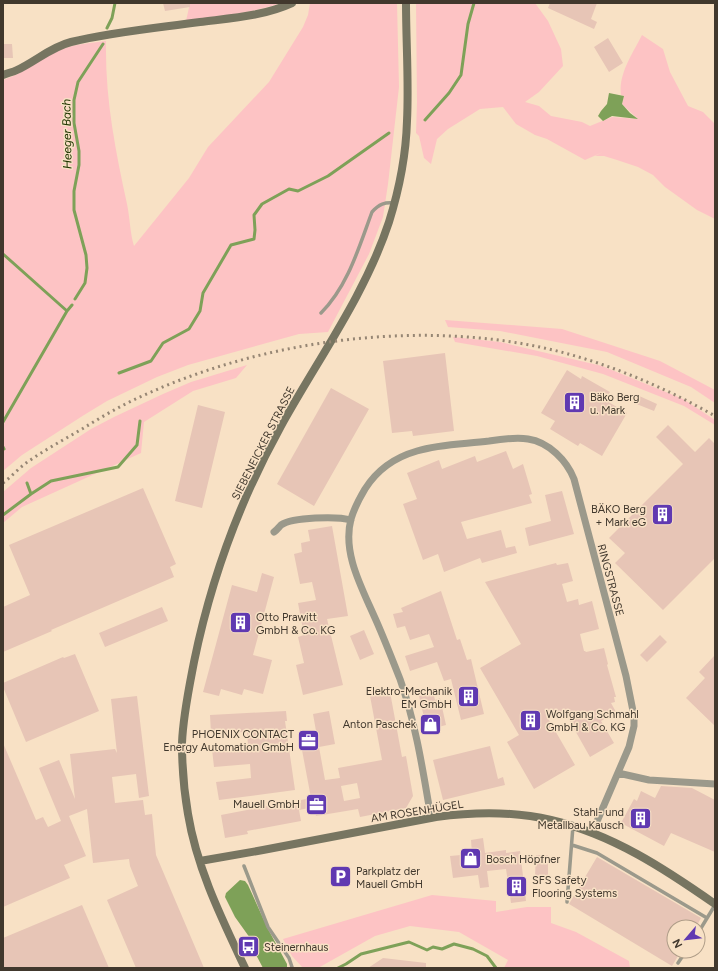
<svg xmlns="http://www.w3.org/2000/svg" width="718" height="971" font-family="Figtree,sans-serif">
  <rect width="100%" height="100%" fill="#f8e1c5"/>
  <path fill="#fdc3c4" d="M190,3H282C250,13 219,17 186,21Z
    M310,3H397L399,87L388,184L383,217L369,254L328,332L299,334L188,365L157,377L107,401L84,415L22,455L3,471V80C25,73 38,60 58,51C73,44 90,43 106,41C105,98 115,148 127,204C130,218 130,233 134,246L189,178L208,147L269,82L303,27L308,15Z
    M416,3H535L548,21L561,49L563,66L539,92L525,102L539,106L551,116L582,122L590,126L612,117L638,119L622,104L624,96L621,95C618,74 633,53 642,35L663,49L670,72L688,106L703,112L715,124V219L697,210L665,187L653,175L638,167L617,160L604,156H595L603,152L585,160L547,139L535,135L516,124L503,107L480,109L448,129L437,139L431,164L424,158L419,136L416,133L417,103Z
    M445,320L562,329L660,361L715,390V403L691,387L607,352L500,331L448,327Z
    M453,337L500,342L602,366L683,399L715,420V425L684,406L603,374L537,356L455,342Z
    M247,365L236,378L193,391L144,422L141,453L22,507L3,523V492L31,468L91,429L114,417L163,394L191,382Z
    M432,895L496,901V912L527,907H551V923L576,932L629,961L630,968H504L508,960L459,932L410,926L375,936L318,968H303L292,956L283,939Z"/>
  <path fill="#7ea158" d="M609,93L624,96L622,104L630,113L638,119L612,116L603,121L598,116L601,111L607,104Z
    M240,880L245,881L248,885L268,929L287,964V968H263L253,949L250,938L235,917L225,897L226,893Z"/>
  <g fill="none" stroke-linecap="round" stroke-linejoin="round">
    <path stroke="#7ea158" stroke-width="3" d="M107,28L112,18L115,3
      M425,120L449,93L461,75L468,24L474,3
      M3,254L67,311L3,422
      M75,299L85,283L87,268L86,255L74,210V191L79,165V151L74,123V100L78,82L103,44
      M67,311L72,305
      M119,373L151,361L163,343L189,329L200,311L203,293L231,245L254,239L255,230L254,215L262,204L289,189L298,191L328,176L389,133
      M3,447L4,449
      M27,483L31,494
      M3,515L31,494L51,481L118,467L137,445L140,421
      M338,968L346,964L361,954L409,942L427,950L433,947L442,949L454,944L473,949L487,956L496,968"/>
  </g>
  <path fill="#e7c5b6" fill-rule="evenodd" d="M163,3H190V7L165,11Z
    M550,3H597L591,19L597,22L594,29L548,8Z
    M608,38L623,63L609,72L594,47Z
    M3,44H12L13,58H3Z
    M445,353L454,431L413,436L412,431L392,433L383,361Z
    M567,370L581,379L582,376L610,392L605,400L627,413L602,456L580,443L578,446L550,429L555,421L541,413Z
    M331,388L369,409L314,506L277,484Z
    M637,395L657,404L654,411L634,403Z
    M198,405L225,412L202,508L175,501Z
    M668,425L695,452L709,438L715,444V558L663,610L615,563L625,553L609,538L683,464L656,437Z
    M506,451L513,469L523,464L532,494L529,495L532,503L461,522L467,539L501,530L506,548L515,546L517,553L482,563L480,558L444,572L438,554L423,560L403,504L417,499L407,473L439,460L442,469L475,456L477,462Z
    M143,488L176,564L170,567L174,577L51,630L52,631L3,652V607L30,595L9,545Z
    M562,491L574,534L529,546L525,528L551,521L545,495Z
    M332,526L348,616L327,619L343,685L303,695L296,665L304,663L298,637L304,635L298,603L316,600L312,582L300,584L294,554L302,552L301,543L310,541L308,530Z
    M556,563L557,565L568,563L573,581L562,584L567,602L578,599L579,605L592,601L599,629L580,634L584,651H585L586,652L604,648L608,664L607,665L616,697H614L615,702L611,703L616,712L601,721L614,743L590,757L564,711L546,715L575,765L534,789L507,742L519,735L480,668L521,644L485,582Z
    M262,573L274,577L253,655L272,660L263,694L244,689L242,695L221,689L219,696L203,692L232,585L257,592Z
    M441,591L457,640L460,639L467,660L471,659L484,714L461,720L451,679L444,681L437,662L410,671L405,656L434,647L429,634L410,640L405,626L397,628L393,614L403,612L401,608Z
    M162,607L168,621L105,647L99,633Z
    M364,630L374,654L360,660L350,636Z
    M660,635L667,642L647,662L640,655Z
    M75,654L99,711L26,742L3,687V683L63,657L64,658Z
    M715,655V726L686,698L705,678L699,672Z
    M390,692L402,757L406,756L413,796L406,808L360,817L358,809L316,816L314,807L299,810L301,821L247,831L248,834L225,838L221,815L268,806L269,809L301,803V800L311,798L299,734L316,731L313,714L329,711L335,744L319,747L325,780L340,778L338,768L382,760L370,696ZM357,783L360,798L344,801L341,786Z
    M433,692L435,700L440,698L446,725L427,730L419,696Z
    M137,696L149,796L139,798L136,774L112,777L115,803L143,800L145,815L152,814L156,855L204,968H136L107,900L138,886L130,866L129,859L93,863L87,809L69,816L86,856L64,865L70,878L3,907V743L36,820L43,817L48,827L61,821L39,768L59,760L75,799L70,754L115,749L117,753L111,699Z
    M286,711L287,721H285L295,790L219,800L216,782L251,778L250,764L214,767L212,749L248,745L247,732L211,733L210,715Z
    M490,746L498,779L503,777L505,785L443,800L433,760Z
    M661,786L692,788L715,800V852L671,833L664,846L621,823L634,799L637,801L641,791L655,798Z
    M483,838L485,853L506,850V853L520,851L526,901L511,903L506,869L487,871L489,887L480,888L478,875L453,878L450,856L472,854L471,840Z
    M536,855H548V876H535Z
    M597,857L701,918L696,927H674V951H681L672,966L569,904Z
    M82,905L109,968H3V938Z
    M383,958L426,963V968H368Z"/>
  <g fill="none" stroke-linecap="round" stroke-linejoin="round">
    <path stroke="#9b998b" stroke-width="3.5" d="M321,313C348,286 359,247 372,212C379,204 385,202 394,203
      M572,845L597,853L707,918
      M244,866L268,927L289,958L292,967L291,968
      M567,902L573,826
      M698,933L715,905
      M678,963L686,951"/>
    <path stroke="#9b998b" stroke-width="7" d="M274,532C277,530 279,527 281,525C293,517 337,516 351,520
      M618,773L649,780L715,784
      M431,818C423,771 416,724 400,679C392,659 384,638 375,618C362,588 342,553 351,519C354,509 359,499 365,489C377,470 396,457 417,451C440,444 466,444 489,441C502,439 515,437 528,439C549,442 567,461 574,479L626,676L634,716V726L629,747L592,833"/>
    <path stroke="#777561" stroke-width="8" d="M3,75C8,73 13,72 17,70C36,61 51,47 71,42C113,32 157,28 200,22C231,18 264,16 292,3
      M200,861L263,850L436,817C474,812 513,811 551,820C612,834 665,869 715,904
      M245,968C222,919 197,869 188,814C184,791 182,766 182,743C183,716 189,688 194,662C211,579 240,500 281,426C318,359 365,295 389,222C399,190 406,155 407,121C409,82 406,42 406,3"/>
    <path stroke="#968674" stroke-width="3" stroke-dasharray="2 4" stroke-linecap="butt" d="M3,483C11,477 18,469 26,463C43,451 63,440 82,429C103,416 125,403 149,393C269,339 424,319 553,350C610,364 664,387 715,416"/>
  </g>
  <defs>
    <symbol id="building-square" viewBox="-11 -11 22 22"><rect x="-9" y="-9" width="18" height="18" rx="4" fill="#6039b1" stroke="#f8e1c5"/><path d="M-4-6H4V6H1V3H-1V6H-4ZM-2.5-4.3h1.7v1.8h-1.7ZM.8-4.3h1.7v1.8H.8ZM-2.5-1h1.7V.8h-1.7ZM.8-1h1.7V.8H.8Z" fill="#fff"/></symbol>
    <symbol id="shop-square" viewBox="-11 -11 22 22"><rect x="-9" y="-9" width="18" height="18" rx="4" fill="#6039b1" stroke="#f8e1c5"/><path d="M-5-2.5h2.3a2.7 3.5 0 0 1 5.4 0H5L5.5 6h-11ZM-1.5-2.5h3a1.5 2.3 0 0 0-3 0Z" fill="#fff"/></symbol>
    <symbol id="office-square" viewBox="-11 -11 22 22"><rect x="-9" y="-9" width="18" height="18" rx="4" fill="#6039b1" stroke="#f8e1c5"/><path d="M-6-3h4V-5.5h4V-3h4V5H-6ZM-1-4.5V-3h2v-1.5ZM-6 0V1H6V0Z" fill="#fff"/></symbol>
    <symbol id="parking-square" viewBox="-11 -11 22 22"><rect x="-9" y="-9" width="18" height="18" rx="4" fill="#6039b1" stroke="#f8e1c5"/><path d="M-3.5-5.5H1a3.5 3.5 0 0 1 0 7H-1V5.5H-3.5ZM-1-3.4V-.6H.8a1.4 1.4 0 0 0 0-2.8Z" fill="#fff"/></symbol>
    <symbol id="bus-square" viewBox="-11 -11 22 22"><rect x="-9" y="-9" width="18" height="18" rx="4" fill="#6039b1" stroke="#f8e1c5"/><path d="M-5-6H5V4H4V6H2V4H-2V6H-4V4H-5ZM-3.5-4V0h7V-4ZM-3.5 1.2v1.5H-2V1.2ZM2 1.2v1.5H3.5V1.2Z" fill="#fff"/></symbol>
  </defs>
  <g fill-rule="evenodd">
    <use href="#building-square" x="562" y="390" width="25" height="25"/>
    <use href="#building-square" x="650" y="502" width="25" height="25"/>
    <use href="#building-square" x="228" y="610" width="25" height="25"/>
    <use href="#building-square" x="456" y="684" width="25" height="25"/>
    <use href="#building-square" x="518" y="708" width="25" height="25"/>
    <use href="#shop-square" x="418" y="712" width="25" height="25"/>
    <use href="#office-square" x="296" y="728" width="25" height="25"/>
    <use href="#office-square" x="304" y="792" width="25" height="25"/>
    <use href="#building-square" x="628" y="806" width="25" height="25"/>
    <use href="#shop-square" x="458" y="846" width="25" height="25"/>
    <use href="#parking-square" x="328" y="864" width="25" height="25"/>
    <use href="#building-square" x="504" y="874" width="25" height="25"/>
    <use href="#bus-square" x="236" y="934" width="25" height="25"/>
  </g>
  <g text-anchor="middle" stroke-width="3" stroke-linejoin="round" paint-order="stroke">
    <g font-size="11" fill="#41382d" stroke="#f8e1c5" text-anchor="start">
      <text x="590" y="401">Bäko Berg<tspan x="590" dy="13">u. Mark</tspan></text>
      <text x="646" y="513" text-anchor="end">BÄKO Berg<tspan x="646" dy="13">+ Mark eG</tspan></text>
      <text x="256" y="621">Otto Prawitt<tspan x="256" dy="13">GmbH &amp; Co. KG</tspan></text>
      <text x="452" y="695" text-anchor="end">Elektro-Mechanik<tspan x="452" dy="13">EM GmbH</tspan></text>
      <text x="546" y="718">Wolfgang Schmahl<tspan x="546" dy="13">GmbH &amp; Co. KG</tspan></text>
      <text x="416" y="728" text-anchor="end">Anton Paschek</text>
      <text x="294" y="738" text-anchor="end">PHOENIX CONTACT<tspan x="294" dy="13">Energy Automation GmbH</tspan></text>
      <text x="300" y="808" text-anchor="end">Mauell GmbH</text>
      <text x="624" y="816" text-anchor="end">Stahl- und<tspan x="624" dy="13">Metallbau Kausch</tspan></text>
      <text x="486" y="863">Bosch Höpfner</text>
      <text x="356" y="875">Parkplatz der<tspan x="356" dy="13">Mauell GmbH</tspan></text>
      <text x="532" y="884">SFS Safety<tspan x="532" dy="13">Flooring Systems</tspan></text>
      <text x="264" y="951">Steinernhaus</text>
    </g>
    <g font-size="11" fill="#41382d" stroke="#f8e1c5">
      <text transform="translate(263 443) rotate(-63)" y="4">SIEBENEICKER STRASSE</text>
      <text transform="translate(611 580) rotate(75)" y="4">RINGSTRASSE</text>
      <text transform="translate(417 811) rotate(-9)" y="4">AM ROSENHÜGEL</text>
    </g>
    <g font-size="12" font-style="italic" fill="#203500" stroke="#f8e1c5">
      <text transform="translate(67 134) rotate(-91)" y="4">Heeger Bach</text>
    </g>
  </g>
  <rect width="718" height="971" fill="none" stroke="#41382d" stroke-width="8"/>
  <g transform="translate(686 939) rotate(242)"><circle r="19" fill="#f8e1c5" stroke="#af9d88"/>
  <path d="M0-3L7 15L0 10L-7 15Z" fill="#6039b1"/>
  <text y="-6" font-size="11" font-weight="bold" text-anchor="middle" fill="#41382d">N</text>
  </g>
</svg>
